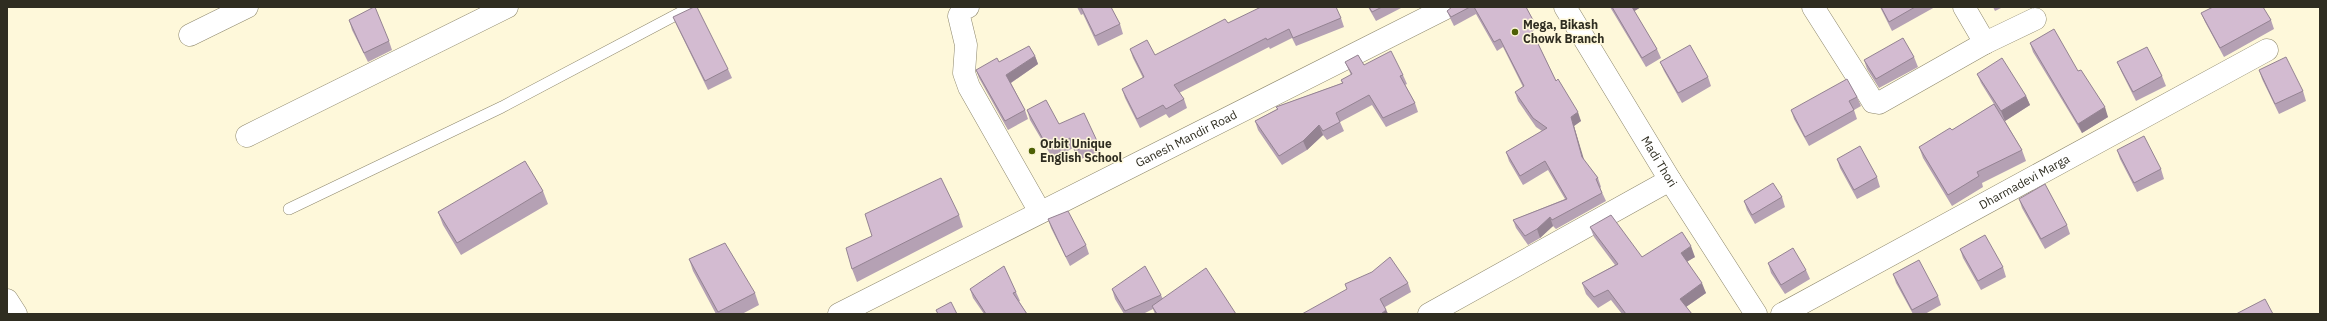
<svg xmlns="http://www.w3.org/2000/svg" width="2327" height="321" font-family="'IBM Plex Sans',sans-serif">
  <rect width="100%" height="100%" fill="#fef8da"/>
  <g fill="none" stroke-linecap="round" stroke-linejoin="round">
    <defs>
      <path id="service" d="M289,209L502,107L691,7"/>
      <g id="minor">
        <path d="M968,7L963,9L959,16L966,45L964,73L969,87L1040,212"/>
        <path d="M1813,7L1867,92L1873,102L1879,103L1985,43L2035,19"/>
        <path d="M1964,7L1985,43"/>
        <path d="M190,35L247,7"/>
        <path d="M247,136L507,7"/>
        <path d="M7,300L16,314"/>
        <path id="s1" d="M839,314L1448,7"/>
        <path d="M1429,314L1670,180"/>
        <path id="s2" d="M1782,314L2267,50"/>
      </g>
      <g id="secondary">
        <path id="s3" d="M1565,7L1670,180L1756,314"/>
      </g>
    </defs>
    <use href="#service" stroke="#8d876c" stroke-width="12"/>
    <use href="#minor" stroke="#8d876c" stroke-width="23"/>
    <use href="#secondary" stroke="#8d876c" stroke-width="23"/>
    <use href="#service" stroke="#fff" stroke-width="11"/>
    <use href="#minor" stroke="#fff" stroke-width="22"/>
    <use href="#secondary" stroke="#fff" stroke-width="22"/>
  </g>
  <path fill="#b5a1b4" d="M1077,7H1111L1120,24L1123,34L1098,46L1083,14L1081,15Z
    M1368,7H1403L1376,21Z
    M1452,7H1526L1533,20L1536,29L1532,31L1556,81L1581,121L1574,126L1583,159L1598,178L1601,187L1600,188L1606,201L1556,229L1553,226L1540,238L1528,245L1516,228L1513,220L1565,199L1548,170L1523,185L1509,161L1506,152L1542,131L1536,127L1518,101L1515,92L1523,87L1503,47L1497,51L1476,14L1454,26L1451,20L1447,11Z
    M1610,7H1641L1634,11L1657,49L1661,58L1646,67Z
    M1880,7H1935L1892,31Z
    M1993,7H2003L1995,11Z
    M2201,13L2271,20L2274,29L2224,57L2205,22Z
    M673,17L728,69L732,78L708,90L677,26Z
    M1341,18L1344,27L1296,46L1292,38L1270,49L1269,47L1179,93L1184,99L1187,108L1169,118L1166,114L1140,128L1125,98L1122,89L1143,78L1133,58L1130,49L1155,55L1228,23Z
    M349,20L389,41L392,50L368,62L352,30Z
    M2030,43L2078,71L2108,117L2082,133L2033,52Z
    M1035,56L1038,64L1011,83L1025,110L1028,119L1008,130L979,78L976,70L999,62Z
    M1914,57L1918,67L1879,88L1867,69L1864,60Z
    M1345,62L1364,65L1403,75L1407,84L1405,85L1415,103L1418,112L1386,127L1372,105L1340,122L1344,131L1327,140L1323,135L1307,150L1282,165L1258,130L1255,121L1277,109L1276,107L1342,83L1341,80L1351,75Z
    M1660,62L1708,77L1711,86L1682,103L1664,71Z
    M2117,62L2162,76L2166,86L2136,101L2121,71Z
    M2259,70L2303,91L2306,101L2279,114L2262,79Z
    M1977,74L2026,96L2030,105L2005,121L2022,150L2026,161L1982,183L1983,187L1952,206L1923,158L1919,147L1952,130L1994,104L1981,83Z
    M1857,97L1861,106L1854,110L1857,119L1809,146L1794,119L1791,110Z
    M1027,110L1059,124L1097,141L1100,151L1079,160L1073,148L1053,159L1030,120Z
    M2117,150L2161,169L2164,179L2137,192L2120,159Z
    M1837,159L1877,177L1880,187L1857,199L1840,168Z
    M543,191L548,204L461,255L443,225L438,212Z
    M1782,197L1785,207L1755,224L1747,210L1744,201Z
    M2019,199L2067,225L2070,234L2045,249L2022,208Z
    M959,215L963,227L857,282L852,269L872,236Z
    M1048,219L1086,245L1089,254L1070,266L1051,228Z
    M1590,227L1642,257H1695L1687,261L1706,293L1686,307L1692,314H1622L1611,300L1598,308L1586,294L1582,283L1615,265L1594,237Z
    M1960,249L2003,267L2006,277L1981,290L1963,258Z
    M689,259L755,293L759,305L742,314H716L693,271Z
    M1768,263L1806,270L1810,279L1785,294L1771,273Z
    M1893,274L1938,296L1941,305L1925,314H1913L1896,283Z
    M1408,283L1411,292L1385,307L1388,314H1302Z
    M970,289L1016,292L1020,301H1019L1027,314H984L973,298Z
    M1112,289L1161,295L1163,299L1157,314H1155L1153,309L1143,314H1124L1115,299Z"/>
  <path fill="#948392" d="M1631,7H1641L1633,12Z
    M1035,56L1038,64L1009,84L1006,75Z
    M2026,96L2030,105L2005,121L2001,111Z
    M2105,107L2108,117L2082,133L2078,124Z
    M1578,112L1581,121L1574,126L1586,166L1582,157L1571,117Z
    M1319,125L1323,135L1307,150L1303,141Z
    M1550,217L1553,226L1540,238L1537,229Z
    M1691,246L1695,257L1685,263L1681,253Z
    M1702,283L1706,293L1683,309L1680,299Z
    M1386,310L1388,314H1381Z"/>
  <path fill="#d3bbd1" stroke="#948392" d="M374,7H375L389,41L364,53L349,20Z
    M694,7H697L728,69L705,81L673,17Z
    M1081,7H1111L1120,24L1095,36Z
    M1261,7H1336L1341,18L1293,38L1289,29L1267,40L1266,38L1174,85L1184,99L1166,109L1163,105L1137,119L1122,89L1144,77L1130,49L1147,40L1155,55L1225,19L1228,23Z
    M1369,7H1382L1372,12Z
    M1452,7H1470L1451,17L1447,11Z
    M1474,7H1526L1533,20L1528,23L1556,81L1558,79L1578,112L1571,117L1582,157L1598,178L1596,179L1602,193L1552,220L1550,217L1537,229L1525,236L1513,220L1567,199L1545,161L1520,176L1506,152L1547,128L1533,118L1515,92L1524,86L1500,39L1494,42Z
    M1612,7H1632L1657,49L1642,58Z
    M1881,7H1915L1889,22Z
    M2213,7H2263L2271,20L2220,48L2201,13Z
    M2054,29L2078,71L2081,70L2105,107L2078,124L2030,43Z
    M1903,38L1914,57L1876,79L1864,60Z
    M1690,45L1708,77L1678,93L1660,62Z
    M1029,46L1035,56L1006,75L1025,110L1005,121L976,70L997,58L999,62Z
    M2147,47L2162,76L2133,92L2117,62Z
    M1391,51L1403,75L1400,76L1415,103L1383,118L1369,95L1336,113L1340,122L1323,131L1319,125L1303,141L1279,156L1255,121L1278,109L1276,107L1343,83L1341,80L1352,74L1345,62L1358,55L1364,65Z
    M2286,57L2303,91L2275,104L2259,70Z
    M2002,58L2026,96L2001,111L1977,74Z
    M1847,79L1857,97L1849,101L1854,110L1805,137L1791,110Z
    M1046,100L1059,124L1084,113L1097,141L1075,151L1070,138L1049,150L1027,110Z
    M1994,104L2022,150L1977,172L1979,176L1948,195L1919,147L1950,128L1952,130Z
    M2144,136L2161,169L2134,183L2117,150Z
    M1860,146L1877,177L1854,190L1837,159Z
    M525,161L543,191L457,243L438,212Z
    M941,178L959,215L852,269L846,248L872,236L865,214Z
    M1773,183L1782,197L1752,215L1744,201Z
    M2045,184L2067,225L2041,239L2019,199Z
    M1068,211L1086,245L1066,257L1048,219Z
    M1611,215L1642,257L1682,232L1691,246L1681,253L1702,283L1680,299L1692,314H1626L1608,290L1594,297L1582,283L1618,264L1590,227Z
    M1985,235L2003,267L1978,281L1960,249Z
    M725,243L755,293L718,312L689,259Z
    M1793,248L1806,270L1781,285L1768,263Z
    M1390,257L1408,283L1380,299L1386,310L1381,314H1302L1347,289L1345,284L1372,272Z
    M1919,260L1938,296L1912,310L1893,274Z
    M1004,266L1016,292L1013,293L1027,314H986L970,289Z
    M1145,266L1161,295L1125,311L1112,289Z
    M1206,268L1236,314H1157L1152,306Z
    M2265,299L2273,314H2236Z
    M951,302L957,314H938L936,310Z"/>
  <g fill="#4e6005" stroke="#fef8da" stroke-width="1.5">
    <circle cx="1515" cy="32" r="4"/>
    <circle cx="1032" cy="151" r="4"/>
  </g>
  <g text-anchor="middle" stroke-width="3" stroke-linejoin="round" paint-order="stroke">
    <g font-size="12" font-weight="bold" fill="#2f2d21" stroke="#fef8da" text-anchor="start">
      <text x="1523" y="29">Mega, Bikash<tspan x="1523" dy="14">Chowk Branch</tspan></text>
      <text x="1040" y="148">Orbit Unique<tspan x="1040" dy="14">English School</tspan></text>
    </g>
    <g font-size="12" fill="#2f2d21" stroke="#fef8da">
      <text dy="4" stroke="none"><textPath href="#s1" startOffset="389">Ganesh Mandir Road</textPath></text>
      <text dy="4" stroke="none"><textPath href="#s3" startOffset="181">Madi Thori</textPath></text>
      <text dy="4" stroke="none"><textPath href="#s2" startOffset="276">Dharmadevi Marga</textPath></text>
    </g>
  </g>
  <rect width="2327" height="321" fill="none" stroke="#2f2d21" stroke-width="16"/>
</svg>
